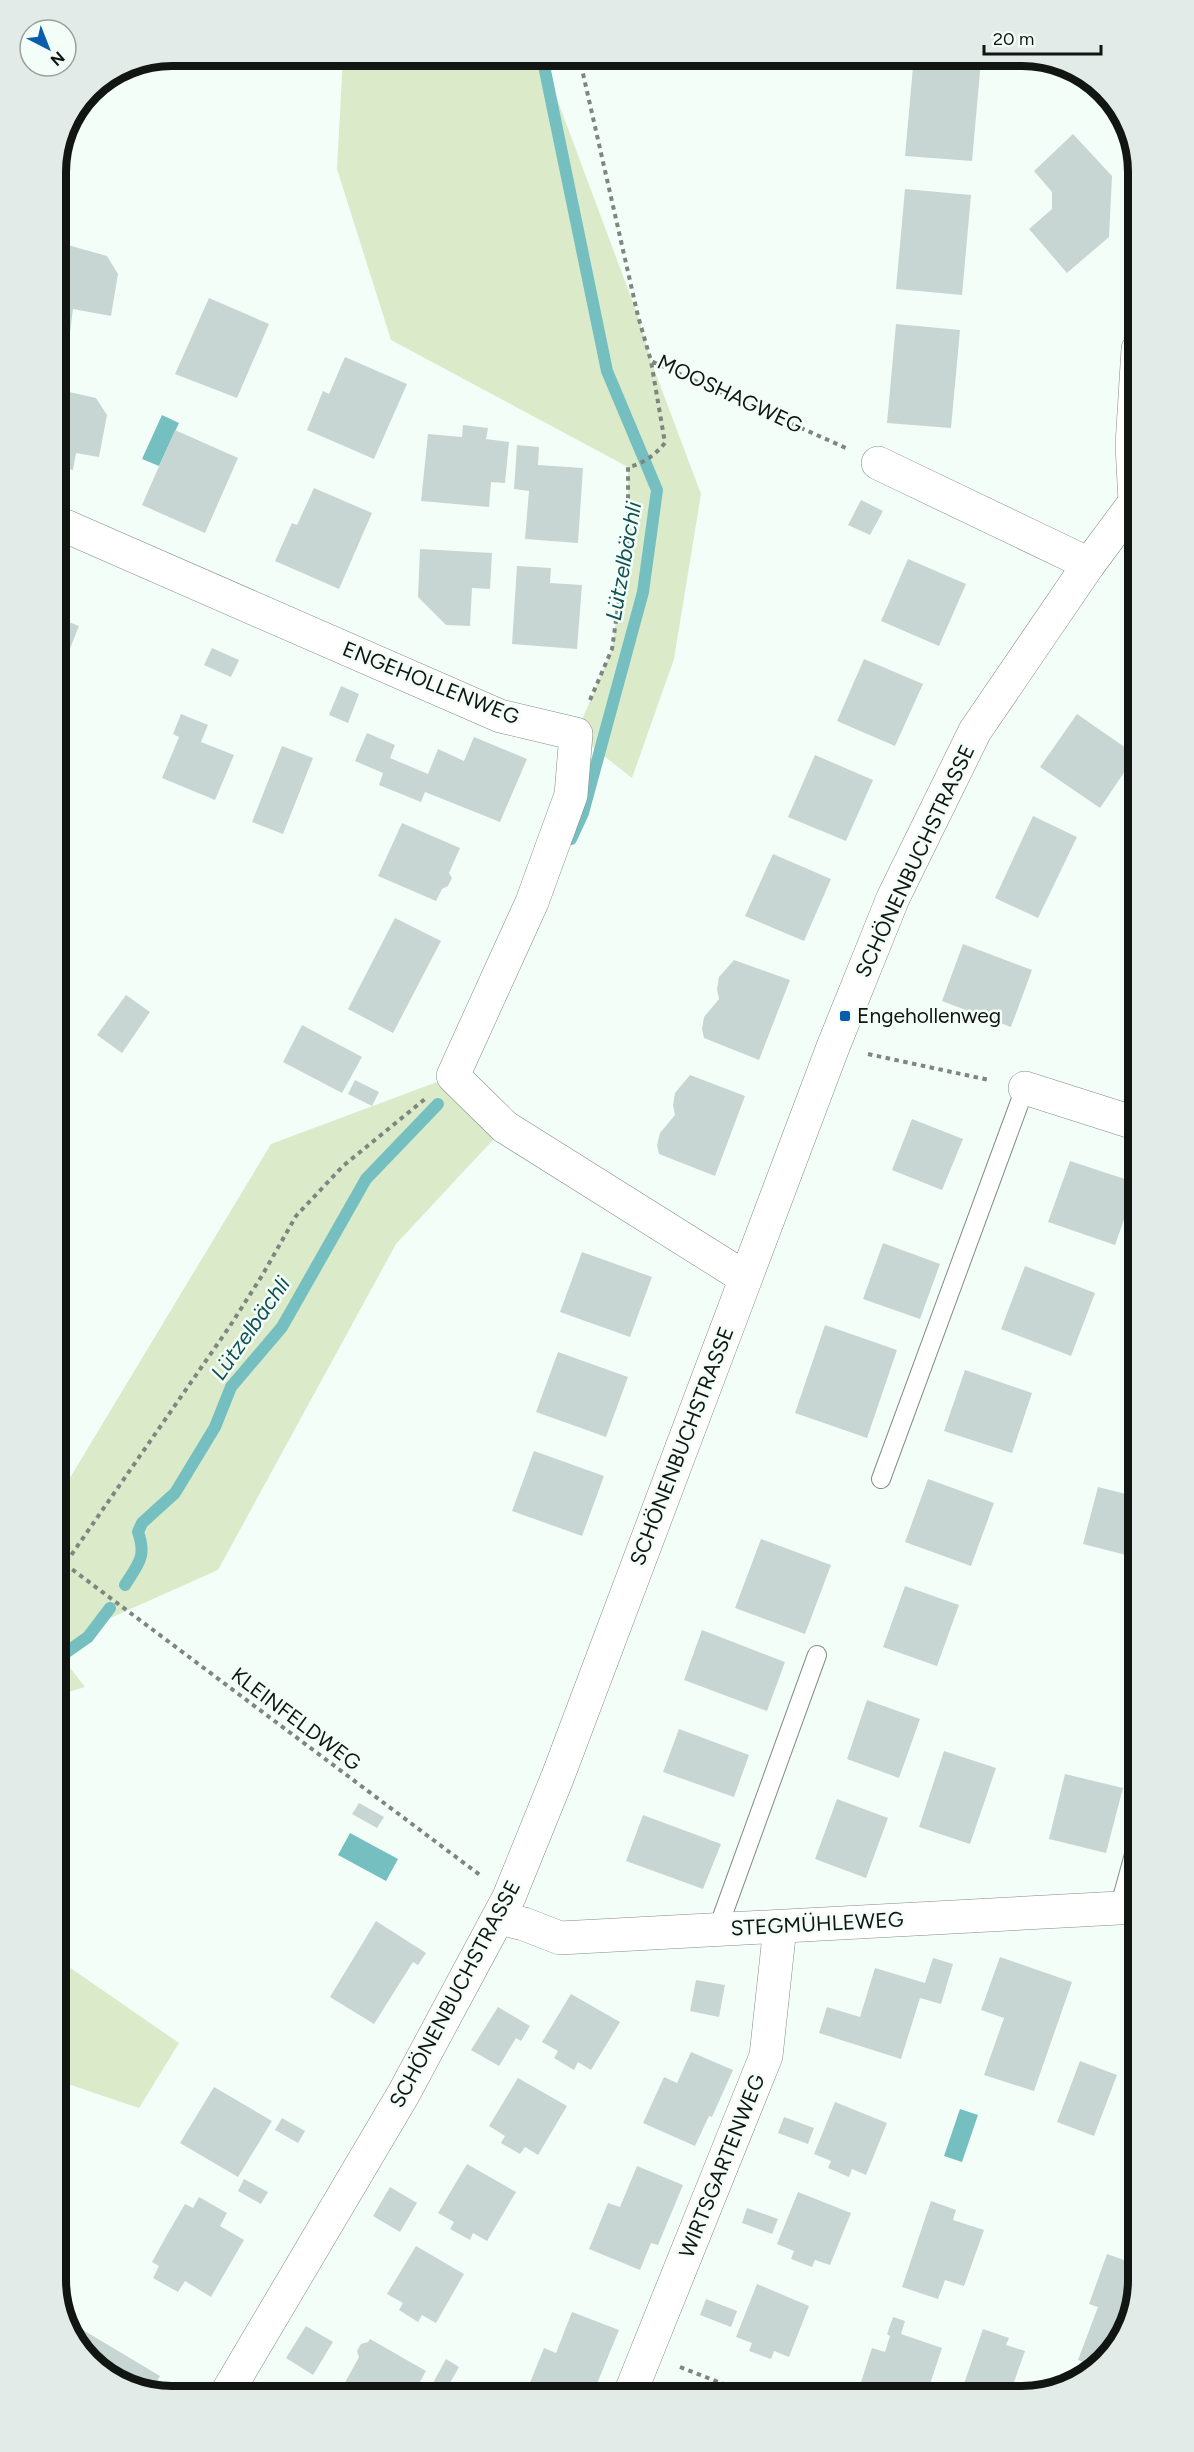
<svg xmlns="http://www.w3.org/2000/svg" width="1194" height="2452" font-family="Figtree,sans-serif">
  <rect width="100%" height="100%" fill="#f4fef9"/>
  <path fill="#dbeac8" d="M343,56H541L638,316L651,361L701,494L674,659L632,778L576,734L612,649L628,535V467L391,340L337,169Z
    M1138,1058V1114L1121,1110Z
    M453,1076L505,1127L396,1244L218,1570L99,1623L61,1656L85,1687L56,1696V1501L271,1144Z
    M56,1958L179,2043L139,2108L56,2080Z"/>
  <path fill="#76bfc1" d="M162,415L179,423L159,466L142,459Z
    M350,1833L398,1859L386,1881L338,1855Z
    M960,2109L978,2115L962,2162L944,2156Z"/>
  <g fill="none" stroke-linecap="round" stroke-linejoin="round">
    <path stroke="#76bfc1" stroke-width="12" d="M542,56L607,371L657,490L643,592L583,813L571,839
      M125,1585C138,1564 147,1557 138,1532L142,1523L175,1493L215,1427L231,1387L282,1327L366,1179L438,1104
      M56,1657L61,1656L88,1637L110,1608"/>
  </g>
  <path fill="#c7d6d2" d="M914,56L981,61L972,161L905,156Z
    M1073,134L1112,176L1109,237L1067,273L1029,229L1052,209V192L1034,171Z
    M905,189L971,195L962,295L896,289Z
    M56,241L61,247L64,244L107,256L118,274L111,316L73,309L70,333L56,331Z
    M209,298L269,324L237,398L175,374Z
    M896,324L960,330L951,428L887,423Z
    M345,357L407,384L374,459L307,430L323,391L329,394Z
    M56,389L96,398L107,415L99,457L76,453L73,470L56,466Z
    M463,425L488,428L486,439L509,442L505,483L491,482L489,507L421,501L428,434L462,437Z
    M175,430L238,458L205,533L142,505Z
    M517,445L539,447L538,465L583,468L578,543L525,539L529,491L514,489Z
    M314,488L372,513L339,589L275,561L292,523L297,525Z
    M861,500L883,511L870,535L848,525Z
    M420,549L492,553L490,589L472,588L470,626L446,625L418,597Z
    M908,559L966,584L939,646L881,621Z
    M517,566L551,568L550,583L582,585L577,649L512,644Z
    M56,617L79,626L67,656L59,652L56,659Z
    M212,648L239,660L231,677L204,665Z
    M864,659L923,684L895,746L837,721Z
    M341,686L359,694L348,723L329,715Z
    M181,714L208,725L201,742L234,755L215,800L162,778L179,737L173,734Z
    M1077,714L1136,755L1100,808L1040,767Z
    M367,733L395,745L390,758L428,774L438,749L464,761L474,737L527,759L500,822L425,792L421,802L379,785L383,773L355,761Z
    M282,746L313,758L283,834L252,822Z
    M815,755L873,780L846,841L788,817Z
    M1033,816L1077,837L1038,918L995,898Z
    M402,823L460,848L449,873L452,878L448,886L442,889L436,901L378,876Z
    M773,854L831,879L804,941L745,916Z
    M395,918L441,941L393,1033L348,1009Z
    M963,944L1032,970L1011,1027L942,1001Z
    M734,960L790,980L759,1060L704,1038L702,1029L704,1017L719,999L717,989L719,977Z
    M126,995L150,1012L122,1053L97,1035Z
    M302,1025L362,1057L342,1093L283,1062Z
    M690,1075L745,1096L715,1176L659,1154L657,1145L660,1133L675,1115L673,1105L675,1093Z
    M355,1080L379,1092L372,1106L348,1094Z
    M912,1119L963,1139L942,1190L892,1170Z
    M1070,1161L1137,1183L1115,1245L1048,1222Z
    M883,1243L940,1264L920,1319L863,1299Z
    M582,1252L652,1277L630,1337L560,1312Z
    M1025,1266L1095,1293L1071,1356L1001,1329Z
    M825,1325L897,1350L867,1438L795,1413Z
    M558,1352L628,1377L606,1437L536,1412Z
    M965,1370L1032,1393L1012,1453L944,1431Z
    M534,1451L604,1476L582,1536L512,1511Z
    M928,1479L994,1503L971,1566L905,1542Z
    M1098,1487L1138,1497V1558L1083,1544Z
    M761,1539L831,1565L805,1634L735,1608Z
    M905,1586L959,1605L937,1666L883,1647Z
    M702,1630L785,1662L767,1711L684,1680Z
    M867,1700L920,1719L899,1778L847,1759Z
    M679,1729L749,1755L734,1797L663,1772Z
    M944,1751L996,1768L970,1844L919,1827Z
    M1065,1774L1123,1788L1106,1853L1049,1839Z
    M837,1799L888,1818L866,1878L815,1859Z
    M359,1803L384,1817L377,1828L352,1814Z
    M643,1815L721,1844L703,1889L626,1861Z
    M376,1921L426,1953L418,1965L413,1962L374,2024L330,1997Z
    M1000,1957L1072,1982L1034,2091L984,2075L1004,2018L981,2010Z
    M933,1958L953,1964L941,2004L920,1998L901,2059L819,2033L827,2007L860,2017L875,1968L925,1983Z
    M696,1980L725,1985L719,2017L690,2011Z
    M571,1994L620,2022L591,2070L578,2062L574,2070L554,2058L558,2051L542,2042Z
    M498,2007L530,2026L521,2041L516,2038L499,2066L471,2050Z
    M691,2052L733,2070L712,2117L709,2116L695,2146L643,2123L664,2077L677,2083Z
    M1080,2061L1117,2075L1094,2136L1057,2122Z
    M518,2078L567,2106L538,2155L525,2147L520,2154L501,2143L505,2136L489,2126Z
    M214,2087L272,2121L238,2177L180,2143Z
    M835,2102L887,2123L866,2175L852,2169L849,2177L828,2168L831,2161L814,2154Z
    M784,2117L814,2128L808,2144L778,2133Z
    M282,2118L305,2131L298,2143L275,2130Z
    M467,2164L516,2192L487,2241L473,2233L470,2240L450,2229L454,2222L438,2213Z
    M637,2166L683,2185L658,2245L651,2243L640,2270L589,2249L608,2203L620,2207Z
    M244,2179L268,2192L261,2204L238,2191Z
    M390,2187L417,2203L400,2232L373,2216Z
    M798,2192L851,2213L830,2265L815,2260L812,2267L791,2259L794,2251L777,2244Z
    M199,2197L227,2213L220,2226L244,2240L211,2297L185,2281L178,2292L153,2278L159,2266L152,2262L168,2233L185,2204L193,2208Z
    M931,2201L956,2210L953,2220L984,2230L964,2286L945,2280L938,2299L902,2287Z
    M747,2208L778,2219L772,2234L742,2223Z
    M416,2246L464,2274L436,2323L422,2315L418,2322L399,2310L403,2303L387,2294Z
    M1107,2254L1138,2265V2280L1119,2345L1093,2366L1078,2360L1098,2307L1089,2304Z
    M757,2284L809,2306L789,2357L774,2351L771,2359L749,2351L752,2343L736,2337Z
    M706,2299L737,2311L731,2327L700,2315Z
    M572,2312L619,2330L594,2391L587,2389L584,2396L525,2395L544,2348L556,2353Z
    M893,2317L905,2321L901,2334L942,2348L926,2396H889L871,2391L873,2385L861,2382L872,2348L885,2352L890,2336L887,2334Z
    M306,2326L333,2342L313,2375L286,2358Z
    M78,2327L160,2376L151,2392L107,2377L73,2335Z
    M983,2329L1009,2338L1006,2345L1025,2351L1009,2396H965L960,2395Z
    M370,2339L426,2371L412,2396H332L335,2389L342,2388L359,2357L357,2351L361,2344L368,2342Z
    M446,2359L459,2367L446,2390L433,2383Z"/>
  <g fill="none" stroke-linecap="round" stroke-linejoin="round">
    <defs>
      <path id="lane" d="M881,1479L1025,1088
        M1119,1909L1138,1840
        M718,1928L817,1655"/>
      <path id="street" d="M878,463L1089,564
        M1135,502L1132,445L1138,349
        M56,522L500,716L576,734L571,795L532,902L453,1076L505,1127L744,1277
        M1025,1088L1138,1124
        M499,1918L524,1924L560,1938L1138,1907
        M629,2396L766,2056L780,1927"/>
      <path id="secondary" d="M225,2396L404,2093L509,1897L558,1776L833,1047L893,898L975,731L1089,564L1138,498"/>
    </defs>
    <use href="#lane" stroke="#818d86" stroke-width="20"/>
    <use href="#street" stroke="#818d86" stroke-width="34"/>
    <use href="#secondary" stroke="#818d86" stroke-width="34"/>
    <path stroke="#7e8682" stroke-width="4" stroke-dasharray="4.5 4.5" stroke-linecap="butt" d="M579,56L638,316L651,361L846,448
      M590,700L612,649L628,535V467C643,464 655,455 665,443L651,361
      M868,1054L989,1080
      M65,1564L480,1875
      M56,1577L230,1326L263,1274L296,1216L343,1166L425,1099
      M680,2367L754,2396"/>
    <use href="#lane" stroke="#fff" stroke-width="18"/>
    <use href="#street" stroke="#fff" stroke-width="33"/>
    <use href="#secondary" stroke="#fff" stroke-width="33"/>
  </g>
  <rect fill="#095eac" stroke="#f4fef9" stroke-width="2" x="839" y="1010" width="12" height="12" rx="3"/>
  <g text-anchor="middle" stroke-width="5" stroke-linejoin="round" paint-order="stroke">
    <g font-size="21" fill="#111613" stroke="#f4fef9">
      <text transform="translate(730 394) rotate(25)" y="7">MOOSHAGWEG</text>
      <text transform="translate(431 683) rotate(22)" y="7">ENGEHOLLENWEG</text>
      <text transform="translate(915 861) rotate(-65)" y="7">SCHÖNENBUCHSTRASSE</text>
      <text transform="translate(682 1446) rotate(-69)" y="7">SCHÖNENBUCHSTRASSE</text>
      <text transform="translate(296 1719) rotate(37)" y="7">KLEINFELDWEG</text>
      <text transform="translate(817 1924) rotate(-3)" y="7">STEGMÜHLEWEG</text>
      <text transform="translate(455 1994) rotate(-62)" y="7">SCHÖNENBUCHSTRASSE</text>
      <text transform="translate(722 2166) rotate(-68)" y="7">WIRTSGARTENWEG</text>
    </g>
    <g font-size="21" fill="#111613" stroke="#f4fef9" text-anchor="start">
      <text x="857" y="1023">Engehollenweg</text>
    </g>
    <g font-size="22" font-style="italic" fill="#115153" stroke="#f4fef9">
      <text transform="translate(623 561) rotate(-80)" y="8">Lützelbächli</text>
      <text transform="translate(250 1328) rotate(-55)" y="8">Lützelbächli</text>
    </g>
  </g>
  <path d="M0 0H1194V2452H0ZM172 66H1022A106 106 0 0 1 1128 172V2280A106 106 0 0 1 1022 2386H172A106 106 0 0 1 66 2280V172A106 106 0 0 1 172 66Z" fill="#e2ebe7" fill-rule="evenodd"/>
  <path fill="none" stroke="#111613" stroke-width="8" d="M172 66H1022A106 106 0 0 1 1128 172V2280A106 106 0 0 1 1022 2386H172A106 106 0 0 1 66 2280V172A106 106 0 0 1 172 66Z"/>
  <g transform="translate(48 48) rotate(138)"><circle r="28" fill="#f4fef9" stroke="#99a19d" stroke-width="1.5"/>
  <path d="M0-4.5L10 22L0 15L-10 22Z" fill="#095eac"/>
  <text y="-9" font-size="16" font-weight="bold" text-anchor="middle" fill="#111613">N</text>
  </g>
  <path d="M984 45v9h117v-9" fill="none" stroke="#111613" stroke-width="3"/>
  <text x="993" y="45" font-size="18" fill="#111613" stroke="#f4fef9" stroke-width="4.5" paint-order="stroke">20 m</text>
</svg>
